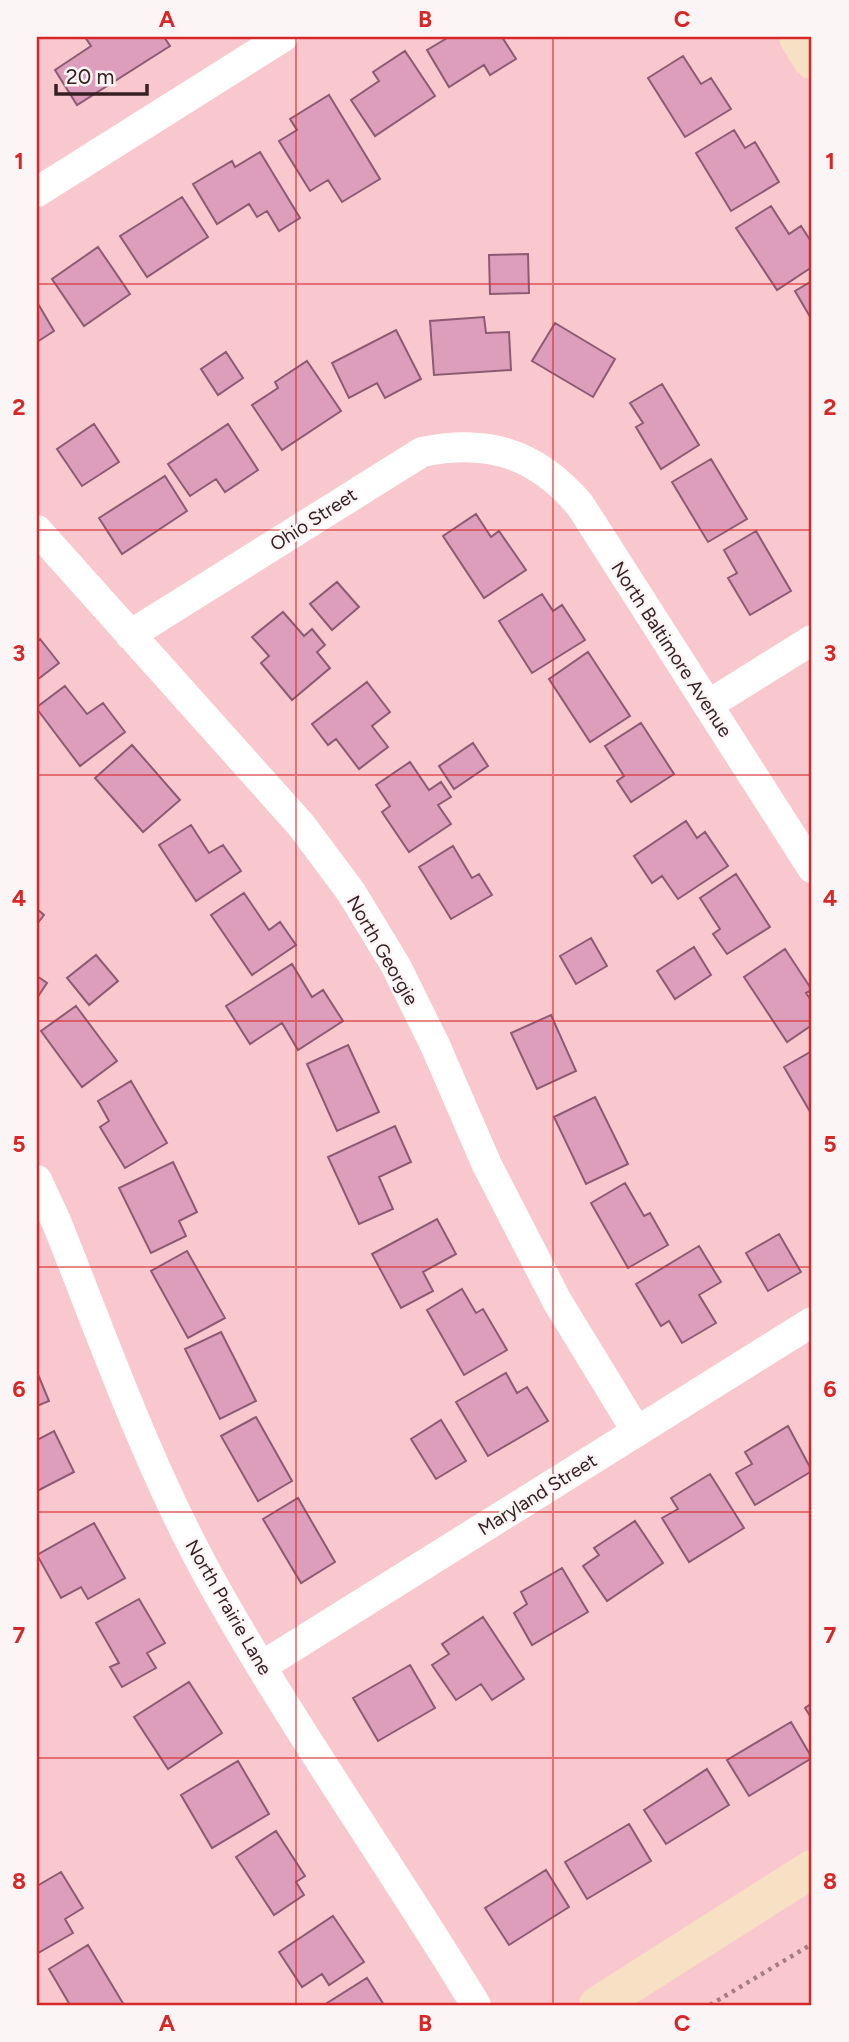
<svg xmlns="http://www.w3.org/2000/svg" width="849" height="2042" font-family="Figtree,sans-serif">
  <rect width="100%" height="100%" fill="#f9c7ce"/>
  <path fill="#dd9ebc" stroke="#8c5b73" stroke-width="2" d="M85,37H164L170,46L77,105L55,70L91,46Z
    M449,37H502L516,59L490,75L484,65L449,87L427,50Z
    M405,51L435,96L375,136L351,100L379,81L373,72Z
    M683,56L701,84L711,78L731,109L685,137L648,78Z
    M329,95L380,179L342,202L328,180L310,191L279,141L297,130L290,119Z
    M734,130L745,148L755,142L779,182L731,211L696,153Z
    M260,152L300,218L279,231L267,211L257,217L249,204L217,224L193,184L232,161L235,167Z
    M182,197L208,237L147,277L120,236Z
    M771,206L789,234L801,226L812,243V267L777,290L736,228Z
    M98,247L130,294L84,326L52,279Z
    M528,254L529,293L490,294L489,255Z
    M812,281V320L795,291Z
    M37,302L54,331L37,342Z
    M484,317L486,333L509,332L511,370L434,375L430,321Z
    M555,323L615,359L593,397L532,361Z
    M396,330L421,379L385,398L377,383L349,398L332,363Z
    M226,352L243,378L218,395L201,369Z
    M307,361L341,411L282,450L252,405L278,388L275,382Z
    M662,384L699,445L661,469L636,427L643,423L630,403Z
    M94,424L119,462L82,486L57,449Z
    M228,424L258,470L225,492L216,479L190,496L168,464Z
    M711,459L747,519L708,542L672,482Z
    M165,476L187,511L122,554L99,518Z
    M476,514L491,537L499,531L526,570L484,598L443,536Z
    M756,531L791,591L750,615L728,578L737,573L724,550Z
    M337,582L359,607L332,630L310,604Z
    M542,594L553,611L562,605L585,640L532,673L499,621Z
    M283,612L304,636L312,629L325,645L317,652L330,668L292,700L261,663L269,656L252,637Z
    M40,639L59,663L37,680V642Z
    M588,652L630,716L590,742L549,679Z
    M367,682L390,712L372,726L388,747L359,769L336,739L328,745L312,724Z
    M65,686L87,714L103,703L125,732L80,766L37,709V707Z
    M641,723L674,774L631,802L617,781L624,776L605,746Z
    M473,743L488,766L454,789L439,766Z
    M132,745L180,800L143,832L95,778Z
    M410,762L429,790L441,782L451,797L438,805L451,824L409,852L382,812L390,806L376,785Z
    M686,821L697,838L705,832L728,866L678,899L662,876L652,883L634,856Z
    M191,825L209,853L223,845L241,871L196,901L159,845Z
    M453,846L472,878L479,874L492,895L451,919L419,867Z
    M736,874L770,927L727,954L713,934L720,929L700,898Z
    M244,893L269,930L280,922L296,945L252,975L211,915Z
    M37,909L44,915L37,924Z
    M591,938L607,966L576,984L560,956Z
    M694,947L711,975L675,999L657,971Z
    M785,949L812,990L806,993L812,1002V1025L787,1042L744,977Z
    M96,955L118,981L89,1005L67,978Z
    M292,964L312,997L323,990L343,1021L298,1050L282,1023L250,1044L226,1006Z
    M37,976L47,983L37,998Z
    M76,1006L117,1061L82,1087L41,1031Z
    M551,1015L576,1071L537,1089L511,1033Z
    M348,1045L379,1112L337,1131L307,1064Z
    M812,1051V1115L784,1067Z
    M131,1081L167,1143L125,1168L100,1127L109,1121L98,1101Z
    M595,1097L628,1164L586,1184L554,1117Z
    M395,1126L411,1162L379,1177L393,1209L359,1224L328,1157Z
    M173,1162L197,1212L179,1221L186,1236L151,1253L119,1188Z
    M625,1183L644,1216L650,1213L668,1245L628,1268L591,1203Z
    M437,1219L456,1254L423,1272L433,1291L401,1308L372,1254Z
    M779,1234L801,1272L768,1291L746,1253Z
    M699,1246L721,1282L699,1295L716,1323L682,1343L669,1321L661,1326L636,1284Z
    M187,1251L225,1318L188,1338L151,1271Z
    M462,1289L476,1313L483,1309L507,1350L464,1375L427,1310Z
    M221,1332L256,1401L220,1419L185,1349Z
    M37,1372L49,1401L37,1406Z
    M506,1373L517,1393L527,1387L548,1421L488,1456L456,1402Z
    M256,1417L292,1481L258,1501L221,1436Z
    M441,1420L466,1461L436,1479L411,1439Z
    M788,1426L812,1471L755,1505L736,1473L752,1464L745,1452Z
    M54,1431L74,1472L37,1491V1440Z
    M710,1474L744,1528L689,1562L662,1518L678,1509L671,1498Z
    M298,1498L335,1562L301,1583L263,1519Z
    M635,1521L663,1563L607,1601L583,1566L599,1555L594,1548Z
    M94,1523L125,1578L88,1599L81,1587L61,1598L37,1555Z
    M562,1568L588,1612L532,1645L514,1613L527,1604L521,1592Z
    M139,1599L165,1643L147,1653L156,1668L122,1687L110,1667L119,1663L96,1623Z
    M483,1617L524,1679L492,1700L481,1684L456,1700L432,1665L449,1654L442,1644Z
    M410,1665L435,1708L378,1741L353,1698Z
    M189,1682L222,1733L168,1769L134,1717Z
    M812,1703V1719L805,1708Z
    M791,1722L812,1758L749,1796L727,1760Z
    M238,1761L269,1814L212,1848L181,1795Z
    M707,1769L729,1805L666,1844L644,1810Z
    M629,1824L651,1861L587,1899L565,1862Z
    M276,1831L305,1876L296,1882L304,1895L274,1915L236,1857Z
    M546,1870L569,1907L509,1945L485,1908Z
    M61,1872L83,1908L65,1919L73,1933L38,1953L37,1886Z
    M333,1916L364,1962L329,1985L322,1974L302,1987L279,1952Z
    M88,1945L124,2005H70L49,1969Z
    M367,1978L384,2005H324Z"/>
  <g fill="none" stroke-linecap="round" stroke-linejoin="round">
    <path stroke="#a47e83" stroke-width="4.5" stroke-dasharray="3.5 5" stroke-linecap="butt" d="M710,2005L812,1944"/>
    <path stroke="#fff" stroke-width="30" d="M37,192L283,37
      M37,530L301,825L351,892L396,966L435,1045L487,1165L557,1301L637,1432
      M130,635L422,452C488,438 537,454 580,505L812,868
      M708,705L812,640
      M37,1180L56,1221C104,1341 147,1464 209,1577C290,1723 389,1862 476,2005
      M262,1666L812,1322"/>
    <path stroke="#f7e0c3" stroke-width="38" d="M798,37L812,60
      M598,2005L812,1869"/>
  </g>
  <path fill="none" stroke="#d62828" stroke-width="2" stroke-opacity="0.55" d="M296,37V2005M553,37V2005M37,284H812M37,530H812M37,775H812M37,1021H812M37,1267H812M37,1512H812M37,1758H812"/>
  <g text-anchor="middle" stroke-width="5" stroke-linejoin="round" paint-order="stroke">
    <g font-size="19" fill="#372024" stroke="#fcf5f6">
      <text transform="translate(313 519) rotate(-33)" y="7">Ohio Street</text>
      <text transform="translate(672 649) rotate(57)" y="7">North Baltimore Avenue</text>
      <text transform="translate(383 950) rotate(60)" y="7">North Georgie</text>
      <text transform="translate(537 1494) rotate(-32)" y="7">Maryland Street</text>
      <text transform="translate(229 1607) rotate(60)" y="7">North Prairie Lane</text>
    </g>
  </g>
  <rect width="849" height="2042" fill="none" stroke="#fcf5f6" stroke-width="77"/>
  <path d="M56 84v10h91v-10" fill="none" stroke="#372024" stroke-width="3.5"/>
  <text x="66" y="84" font-size="21" fill="#372024" stroke="#fcf5f6" stroke-width="5" paint-order="stroke">20 m</text>
  <rect x="38" y="38" width="772" height="1966" fill="none" stroke="#d62828" stroke-width="2.5"/>
  <g font-size="23" text-anchor="middle" font-weight="bold" fill="#d62828">
    <text x="167" y="27">A</text>
    <text x="425" y="27">B</text>
    <text x="682" y="27">C</text>
    <text x="19" y="169">1</text>
    <text x="830" y="169">1</text>
    <text x="19" y="415">2</text>
    <text x="830" y="415">2</text>
    <text x="19" y="661">3</text>
    <text x="830" y="661">3</text>
    <text x="19" y="906">4</text>
    <text x="830" y="906">4</text>
    <text x="19" y="1152">5</text>
    <text x="830" y="1152">5</text>
    <text x="19" y="1397">6</text>
    <text x="830" y="1397">6</text>
    <text x="19" y="1643">7</text>
    <text x="830" y="1643">7</text>
    <text x="19" y="1889">8</text>
    <text x="830" y="1889">8</text>
    <text x="167" y="2031">A</text>
    <text x="425" y="2031">B</text>
    <text x="682" y="2031">C</text>
  </g>
</svg>
